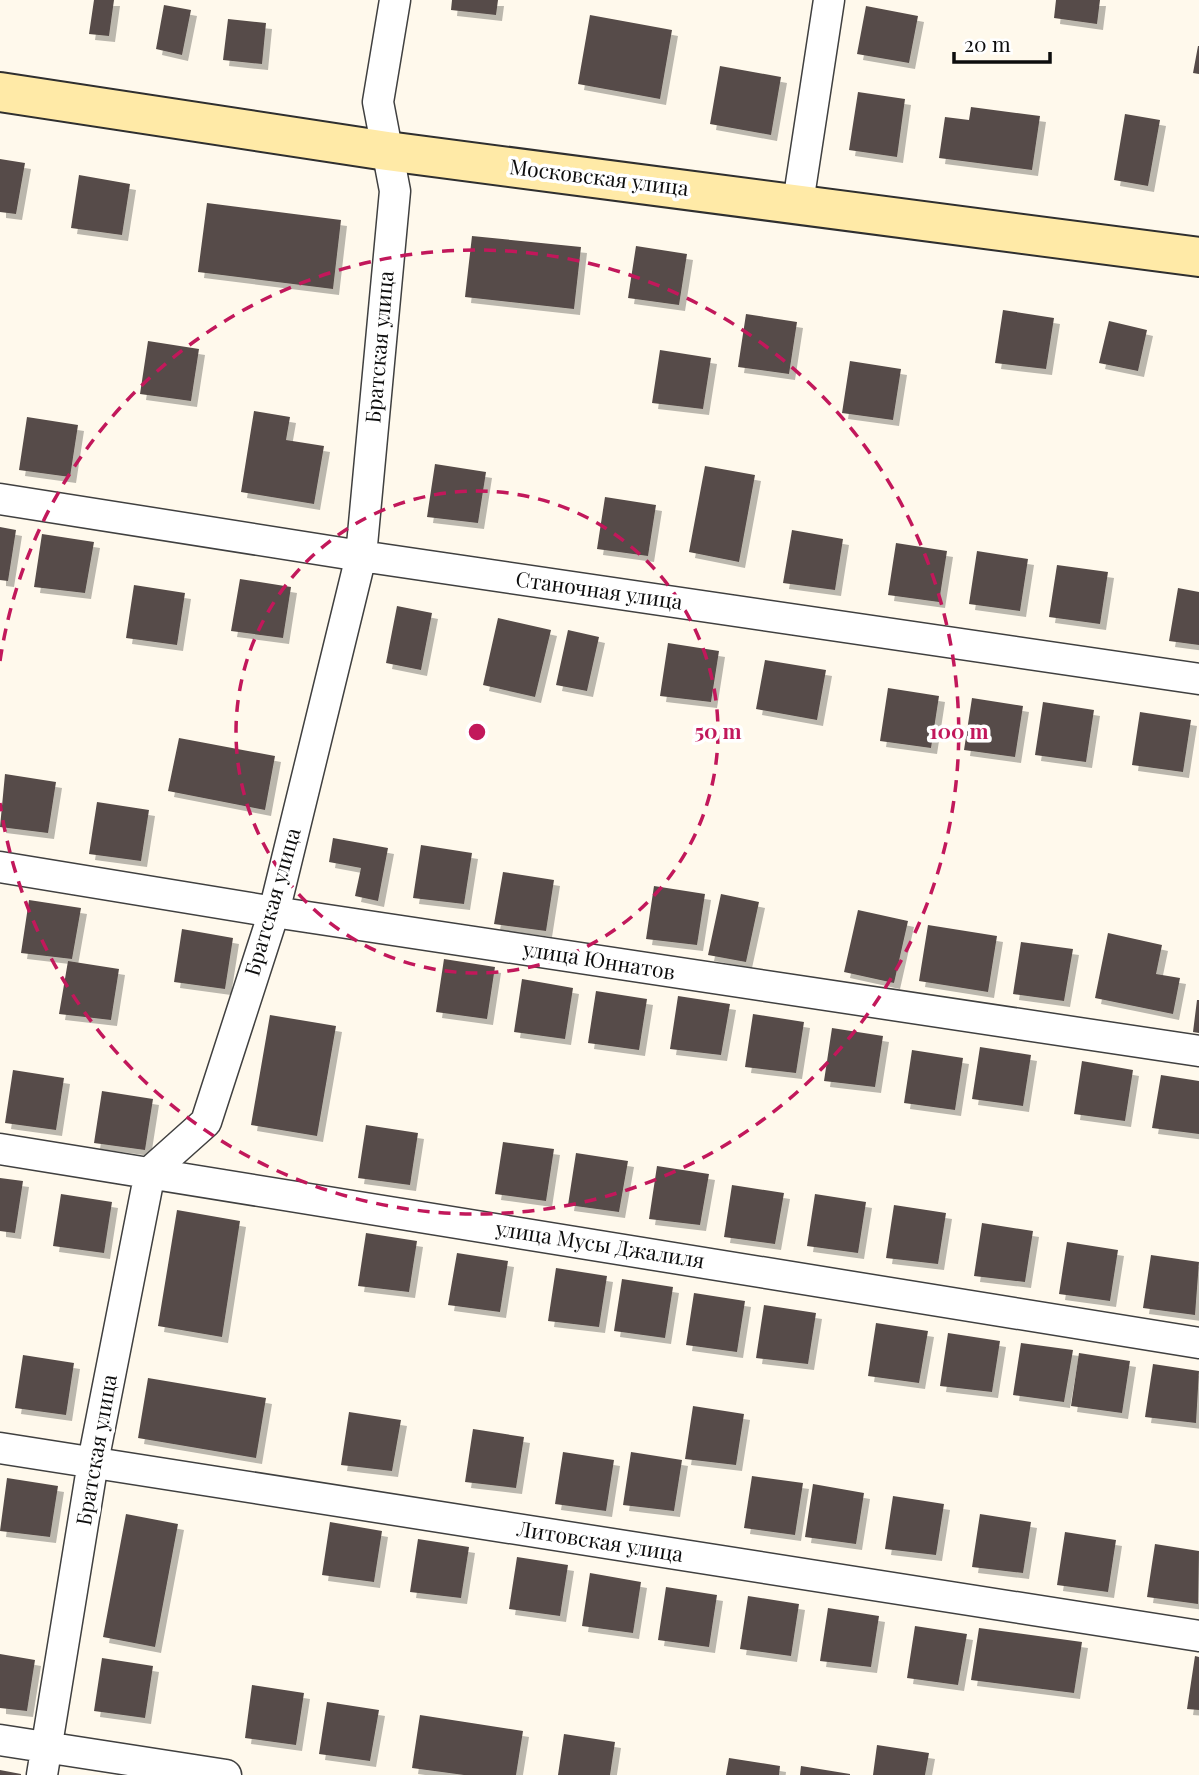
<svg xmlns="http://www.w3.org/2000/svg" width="1199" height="1775" font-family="'Playfair Display',serif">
  <defs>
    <filter id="shadow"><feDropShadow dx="6" dy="6" stdDeviation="0" flood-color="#0004"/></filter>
  </defs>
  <rect width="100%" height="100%" fill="#fff9ec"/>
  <path fill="#564c48" filter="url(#shadow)" d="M94,0H114L109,36L89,34Z
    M452,0H498L496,15L451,10Z
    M1056,0H1100L1097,24L1054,18Z
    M164,5L191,10L182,55L156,49Z
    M866,6L918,16L909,63L857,54Z
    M590,15L672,30L660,99L578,84Z
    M228,19L266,23L262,64L223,60Z
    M1198,46H1199V74L1193,73Z
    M720,66L781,77L771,135L710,124Z
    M858,92L905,99L897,157L849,150Z
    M971,107L1040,116L1032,170L939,158L945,117L969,120Z
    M1125,114L1160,120L1148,186L1114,180Z
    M0,159L25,163L16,214L0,212Z
    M79,175L130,184L122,235L71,228Z
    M207,203L341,220L333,289L198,272Z
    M472,236L581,247L574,309L465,297Z
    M636,246L687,254L679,305L628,298Z
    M1003,310L1054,318L1046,369L995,363Z
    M746,314L797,322L789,374L738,367Z
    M1109,321L1147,330L1138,371L1099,363Z
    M148,341L199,349L191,401L140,394Z
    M660,350L711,358L703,409L652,403Z
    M850,361L901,369L893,420L842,413Z
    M254,411L290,417L286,440L324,446L314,504L241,492Z
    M27,417L78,425L70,477L19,470Z
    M435,464L486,472L478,523L427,517Z
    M705,466L755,475L739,562L689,552Z
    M605,497L656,505L648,556L597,549Z
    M0,527L16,530L8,581L0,580Z
    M792,530L843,539L835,590L783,583Z
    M42,534L94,542L85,593L34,587Z
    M896,543L947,551L939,602L888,595Z
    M977,551L1028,559L1020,611L969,604Z
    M1057,565L1108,572L1100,624L1049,617Z
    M240,579L291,587L283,638L231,631Z
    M134,585L185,593L177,645L126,638Z
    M1178,588L1199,592V645L1169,641Z
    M397,606L432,613L421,670L386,663Z
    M498,618L551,630L535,697L483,685Z
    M568,630L599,637L587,691L556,685Z
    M668,643L719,651L711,702L660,696Z
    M765,660L826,670L817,720L756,709Z
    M888,688L939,696L931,748L880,741Z
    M972,698L1023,706L1015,757L964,750Z
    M1043,702L1094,710L1086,762L1035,755Z
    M1140,712L1191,720L1183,772L1132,765Z
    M179,738L275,756L265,810L168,791Z
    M5,774L56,782L48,833L0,827Z
    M97,802L149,810L141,861L89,854Z
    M333,838L388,848L378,901L355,896L361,868L329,862Z
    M421,845L472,853L464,904L413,898Z
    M503,872L554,880L546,931L494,924Z
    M654,886L705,894L697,945L646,939Z
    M721,894L759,902L746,962L708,955Z
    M29,900L81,908L72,959L21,953Z
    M858,910L908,921L894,983L844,972Z
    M928,925L997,936L988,992L919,981Z
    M182,929L233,938L225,989L174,982Z
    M1108,933L1162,945L1156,974L1180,978L1173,1014L1095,998Z
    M1021,942L1073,949L1064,1001L1013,994Z
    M444,959L495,967L487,1019L436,1012Z
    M68,961L119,969L111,1020L59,1014Z
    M522,979L573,988L565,1039L514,1032Z
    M596,991L647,999L639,1050L588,1043Z
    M678,996L730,1004L721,1055L670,1049Z
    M1197,1000H1199V1033L1193,1032Z
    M753,1014L804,1022L796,1073L745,1067Z
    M270,1015L336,1026L317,1136L251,1125Z
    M832,1028L883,1036L875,1087L824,1081Z
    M980,1047L1031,1055L1023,1106L972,1099Z
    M912,1050L963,1058L955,1110L904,1103Z
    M1082,1061L1133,1070L1125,1121L1074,1114Z
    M13,1070L64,1078L56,1130L5,1123Z
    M1161,1075L1199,1081V1134L1152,1128Z
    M102,1091L153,1099L145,1150L94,1143Z
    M366,1125L418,1133L410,1185L358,1178Z
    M503,1142L554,1149L546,1201L495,1194Z
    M576,1153L628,1161L619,1212L568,1205Z
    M657,1166L709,1174L700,1225L649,1219Z
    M0,1178L23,1181L15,1233L0,1231Z
    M732,1185L784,1193L775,1244L724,1237Z
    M61,1194L112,1202L104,1253L53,1246Z
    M815,1194L866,1202L858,1253L807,1246Z
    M894,1205L946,1213L938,1264L886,1258Z
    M177,1210L240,1221L222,1337L158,1326Z
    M982,1223L1033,1231L1025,1282L974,1276Z
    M366,1233L417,1241L409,1292L358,1286Z
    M1067,1242L1118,1250L1110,1301L1059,1294Z
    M457,1253L508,1261L500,1312L448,1305Z
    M1151,1255L1199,1262L1195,1315L1143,1308Z
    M556,1268L607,1276L599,1327L548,1321Z
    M622,1279L673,1287L665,1338L614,1331Z
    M694,1293L745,1301L737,1352L686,1345Z
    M764,1305L816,1313L808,1364L756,1358Z
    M876,1323L928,1331L919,1383L868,1376Z
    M948,1333L1000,1341L992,1392L940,1386Z
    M1021,1343L1073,1350L1064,1402L1013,1395Z
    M1079,1353L1130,1361L1122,1413L1071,1406Z
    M23,1355L74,1363L66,1415L15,1408Z
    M1153,1364L1199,1371L1196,1423L1145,1417Z
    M148,1378L266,1398L256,1458L138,1438Z
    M693,1406L744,1414L736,1465L685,1459Z
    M349,1412L401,1420L392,1471L341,1465Z
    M473,1429L524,1437L516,1488L465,1482Z
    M563,1452L614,1460L606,1511L555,1504Z
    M631,1452L682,1460L674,1511L623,1505Z
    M752,1476L803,1483L795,1535L744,1528Z
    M7,1478L58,1486L50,1537L0,1531Z
    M813,1484L864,1493L856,1544L805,1537Z
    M893,1496L944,1504L936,1555L885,1549Z
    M126,1514L178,1524L155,1647L103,1637Z
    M980,1514L1031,1522L1023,1573L972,1567Z
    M330,1522L382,1531L374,1582L322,1575Z
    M1065,1532L1116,1540L1108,1592L1057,1585Z
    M418,1539L469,1547L461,1598L410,1592Z
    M1155,1544L1199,1551L1198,1604L1147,1597Z
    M517,1557L568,1565L560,1616L509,1609Z
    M590,1573L641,1582L633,1633L582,1626Z
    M666,1587L717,1595L709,1647L658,1640Z
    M748,1596L799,1604L791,1656L740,1649Z
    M828,1608L879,1616L871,1667L820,1661Z
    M915,1626L967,1634L958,1685L907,1678Z
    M979,1628L1082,1642L1074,1693L971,1680Z
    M0,1654L35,1660L27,1711L0,1708Z
    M1195,1656L1199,1657V1710L1187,1709Z
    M102,1658L153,1666L145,1718L94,1711Z
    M252,1685L304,1693L296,1745L245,1738Z
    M327,1702L379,1710L370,1761L319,1754Z
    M420,1715L523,1731L516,1775H464L412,1768Z
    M564,1734L615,1742L610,1775H558Z
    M877,1745L929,1753L925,1775H873Z
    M729,1758L780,1766L779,1775H726Z
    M801,1766L850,1774V1775H800Z
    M0,1770L21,1774V1775H0Z"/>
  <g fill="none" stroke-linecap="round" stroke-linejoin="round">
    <defs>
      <path id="street" d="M798,203L829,0
        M0,499L361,556L1199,679
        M0,867L274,912L1199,1051
        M0,1149L1199,1343
        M0,1448L1199,1636
        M0,1740L226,1775
        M42,1775L93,1462L150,1172L206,1122L274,912L361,556L395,191L378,102L395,0"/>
      <path id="secondary" d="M0,92L387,151L1199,257"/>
    </defs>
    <use href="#street" stroke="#404040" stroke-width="33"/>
    <use href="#secondary" stroke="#2f2f2f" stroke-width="42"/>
    <use href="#street" stroke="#fff" stroke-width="30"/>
    <use href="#secondary" stroke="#ffeaa7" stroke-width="38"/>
  </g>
  <g fill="none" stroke="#c2185b" stroke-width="3.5" stroke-dasharray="12 9">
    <circle cx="477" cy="732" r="241"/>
    <path d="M0 661A482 482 0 1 1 0 803"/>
  </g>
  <g text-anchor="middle" stroke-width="7" stroke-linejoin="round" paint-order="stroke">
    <g font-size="21" fill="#0d0d0d" stroke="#fff">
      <text transform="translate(599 178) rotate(7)" y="7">Московская улица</text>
      <text transform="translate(380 347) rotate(-85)" y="7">Братская улица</text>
      <text transform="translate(599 591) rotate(8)" y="7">Станочная улица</text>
      <text transform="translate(273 902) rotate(-74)" y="7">Братская улица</text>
      <text transform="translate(599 961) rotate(9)" y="7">улица Юннатов</text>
      <text transform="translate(600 1245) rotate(9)" y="7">улица Мусы Джалиля</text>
      <text transform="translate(97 1450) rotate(-80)" y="7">Братская улица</text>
      <text transform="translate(600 1542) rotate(9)" y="7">Литовская улица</text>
    </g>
  </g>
  <circle cx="477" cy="732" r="10" fill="#c2185b" stroke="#fff" stroke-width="3.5"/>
  <g font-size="21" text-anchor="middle" font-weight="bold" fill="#c2185b" stroke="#fff" stroke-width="7" stroke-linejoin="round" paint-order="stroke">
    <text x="718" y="739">50 m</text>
    <text x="959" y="739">100 m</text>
  </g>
  <path d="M954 52v10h96v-10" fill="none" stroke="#0d0d0d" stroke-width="3.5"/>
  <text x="964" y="52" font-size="21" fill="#0d0d0d" stroke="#ffffff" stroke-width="5" paint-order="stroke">20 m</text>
</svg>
